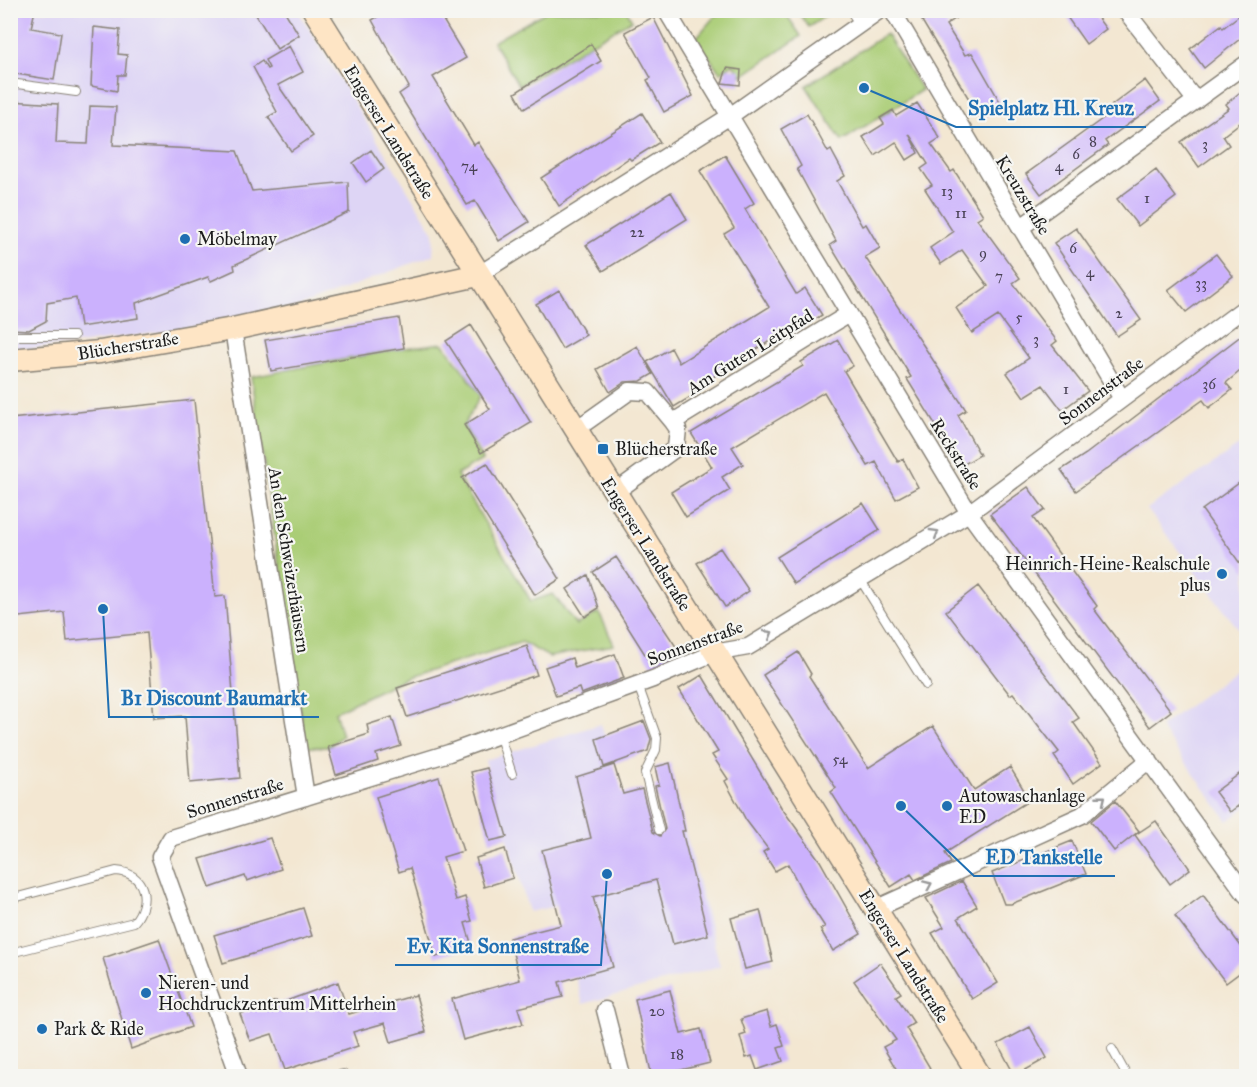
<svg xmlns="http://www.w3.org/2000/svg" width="1257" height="1087" font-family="'IM FELL Great Primer',serif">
  <rect width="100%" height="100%" fill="#f6f6f2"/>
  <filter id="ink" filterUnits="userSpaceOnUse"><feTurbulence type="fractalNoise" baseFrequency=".0167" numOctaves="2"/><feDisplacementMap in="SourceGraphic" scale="12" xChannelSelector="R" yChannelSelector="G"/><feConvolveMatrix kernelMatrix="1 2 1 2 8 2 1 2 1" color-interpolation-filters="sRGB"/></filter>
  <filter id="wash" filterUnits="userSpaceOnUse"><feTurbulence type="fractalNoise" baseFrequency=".008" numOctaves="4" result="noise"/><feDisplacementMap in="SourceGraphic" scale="24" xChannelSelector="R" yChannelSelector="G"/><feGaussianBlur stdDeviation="1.35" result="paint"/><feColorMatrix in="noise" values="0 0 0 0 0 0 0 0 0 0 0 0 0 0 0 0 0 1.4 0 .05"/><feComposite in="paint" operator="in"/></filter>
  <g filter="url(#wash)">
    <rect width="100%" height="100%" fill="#f3e7d2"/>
    <path fill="#ded5f5" d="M11,11H298L434,233L433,255L275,316L77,344L11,350Z
      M1246,441V639L1147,509Z
      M1246,663V807L1228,821L1160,727Z
      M601,724L634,843L685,831L720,966L583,1004L556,906L529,912L485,760Z"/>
    <path fill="#aacd76" stroke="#637449" stroke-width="1.5" d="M725,10L784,11L801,36L742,76L733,64L720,73L696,38L714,17Z
      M547,11H627L632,20L519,86L493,42Z
      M797,11H833L809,27Z
      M886,34L922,90L842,141L806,86Z
      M443,343L481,395L464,425L482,460L457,475L531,601L553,594L576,625L599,612L614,645L549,657L522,642L403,679L335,712L342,736L328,747H306L251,377L404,348Z"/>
    <g id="blocks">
      <path fill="#cbb1fd" d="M10,10H35L31,28L61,33L54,80L10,73Z
        M253,10H284L299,35L277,49Z
        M389,10H437L466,58L433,77L474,145L478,142L529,222L499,241L475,201L467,205L399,94L409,87L372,20Z
        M939,10H968L946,25L965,55L972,53L1003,107L981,119L922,21Z
        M1062,10H1092L1106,29L1086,44Z
        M1246,10V34L1204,68L1190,49L1221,25L1223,28Z
        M653,17L693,96L664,112L647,80L651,78L625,32Z
        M94,27L120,30L118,54L127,55L125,75H118L117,91L91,86Z
        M591,44L601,61L524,109L515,93Z
        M289,46L303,72L278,85L313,136L291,151L268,117L277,112L253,67L262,61L267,69L269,68L265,60Z
        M727,68L741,70L740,85L722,83Z
        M1145,80L1160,101L1105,141L1108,145L1041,194L1026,174L1116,109L1112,105Z
        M1246,87V130L1241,122L1223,136L1229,145L1199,167L1181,142L1229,108L1226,104Z
        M10,101L58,104L56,143L88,144L90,106L116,107L113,145L237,151L252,191L348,182L349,212L234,265L235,270L211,281L208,277L136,303L138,318L80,327L76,298L47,303L46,321L29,330L10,329Z
        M917,103L940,138L931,144L951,172L954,170L983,215L977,219L1020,278L1013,283L1057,341L1052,345L1088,391L1062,410L1043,385L1024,397L1007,373L1029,358L998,316L972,333L956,308L988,286L962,250L941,264L930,248L953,232L925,189L932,185L921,169L928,164L909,134L918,153L907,160L896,142L875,156L863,137L884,124L880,118L893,110L896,116Z
        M642,113L660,142L631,160L629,158L559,206L541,178Z
        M807,114L828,152L831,150L845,176L837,181L862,226L866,224L880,248L865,257L966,410L958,415L980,455L959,467L945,440L907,379L911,377L830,245L836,241L797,169L801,166L781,129Z
        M371,150L384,169L366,182L353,163Z
        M725,155L754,203L745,209L796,294L805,288L822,315L787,337L784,332L694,389L697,393L674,407L647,362L671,348L679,363L769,307L724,234L734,228L700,171Z
        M1156,170L1176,197L1138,226L1117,199Z
        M671,192L687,219L603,271L586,245Z
        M1076,228L1141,320L1117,336L1054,243Z
        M1216,254L1233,276L1186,312L1168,290Z
        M559,290L586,335L562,349L536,304Z
        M399,318L404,348L271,371L265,340Z
        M471,325L531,423L481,453L464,425L490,409L446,341Z
        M1246,332V366L1226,383L1232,390L1209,408L1203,400L1076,491L1061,470L1086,454Z
        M838,340L853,366L844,371L898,462L903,459L918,487L896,499L876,462L868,466L824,392L732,447L743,464L722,477L730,490L686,517L671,492L712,467L691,433L803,366L801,362Z
        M637,346L653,374L641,381L625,382L610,392L597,369Z
        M194,400L215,597L225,596L240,778L190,783L185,716L154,718L147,633L67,641L64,612L10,618V419Z
        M487,463L560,579L535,595L462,478Z
        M1246,478V572L1202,510Z
        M1028,487L1045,510L1033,518L1097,606L1094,609L1171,711L1150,727L990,514Z
        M863,503L880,530L794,584L777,557Z
        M720,548L749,591L725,607L697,563Z
        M616,557L679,651L653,667L593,572Z
        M588,575L599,608L585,617L567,589Z
        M978,586L1079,718L1073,722L1102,763L1073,784L1054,756L1059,752L1013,693L1010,695L946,611Z
        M527,646L537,675L407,717L397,688Z
        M798,652L811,674L809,676L868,768L933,726L974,790L1010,767L1030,800L945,853L951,863L915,880L911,874L891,887L831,792L836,788L763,675Z
        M615,654L624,678L581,694L579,688L556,696L545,667L572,658L575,668Z
        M702,675L781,807L820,861L861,934L833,951L820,929L825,927L804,895L788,864L775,871L763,852L768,849L746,820L725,781L728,779L712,755L718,752L679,689Z
        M392,717L401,746L376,754L378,761L336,775L328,747L369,734L367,725Z
        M644,721L651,739L648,751L604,767L596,739Z
        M670,763L685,831H682L708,935L673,944L656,880L593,897L613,967L559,982L563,997L518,1008L523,1024L463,1040L452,999L520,980L509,938L561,925L542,850L591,838L576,777L614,765L623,794L642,789L653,832L660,836L665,829L655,786L659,785L655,767Z
        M487,768L507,837L490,841L471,772Z
        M1246,769V800L1230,812L1215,792Z
        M439,777L463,851L443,857L456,900L465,897L472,921L465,923L472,946L436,957L410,868L399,872L376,797Z
        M1115,801L1139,831L1114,851L1091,821Z
        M1156,821L1190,869L1170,884L1135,835Z
        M270,838L281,869L247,881L245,876L210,888L200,859Z
        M1072,841L1086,874L1011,904H1004L992,873Z
        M505,849L513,878L484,887L476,858Z
        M962,881L977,906L958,918L998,983L972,999L932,933L944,927L926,898Z
        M1203,895L1246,953V968L1226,983L1175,916Z
        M303,908L312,936L223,963L214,935Z
        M760,910L773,962L745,969L731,918Z
        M159,939L191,1027L131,1049L103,958Z
        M880,963L901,993L896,996L914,1023L906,1028L930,1068L917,1077H901L883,1047L896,1040L854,981Z
        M338,982L349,1014L416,995L426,1032L391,1042L385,1023L353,1032L358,1046L285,1070L272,1034L250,1041L240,1014L276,1001L278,1004Z
        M670,990L681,1034L701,1029L710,1063L652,1077L635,999Z
        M767,1011L771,1026L777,1024L784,1046L778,1048L783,1061L757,1070L752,1056L746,1058L740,1036L746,1034L741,1019Z
        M1030,1027L1047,1058L1015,1076L998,1044Z"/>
    </g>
  </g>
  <g filter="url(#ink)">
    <use href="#blocks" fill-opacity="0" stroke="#888277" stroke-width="1.5"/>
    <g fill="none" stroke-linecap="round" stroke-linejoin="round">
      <defs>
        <path id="lane" d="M850,10L860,25
          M10,83L76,92
          M10,336H74
          M860,579L926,685
          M638,685L657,738L656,750L645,773L659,830
          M499,734L512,774
          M10,899L116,871C146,873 151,902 134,922L10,953
          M1112,1049L1127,1076
          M335,1076L343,1074"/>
        <path id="street" d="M666,10L969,513L1246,895
          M892,10L1122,399
          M1125,10L1196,101
          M1020,228L1246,64
          M478,275L730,116L880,10
          M233,329L306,797
          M575,430L630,391L648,392L673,422
          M614,493L676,448L678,429L673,422L847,315
          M875,909L1082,815L1149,760
          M605,1010L622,1076
          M239,1076L160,857L171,838L449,753L653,679L714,653L748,647L969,513L1246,307"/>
        <path id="secondary" d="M314,10L980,1076
          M10,360L100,352L233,329L478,275"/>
      </defs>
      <use href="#lane" stroke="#888277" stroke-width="10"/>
      <use href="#street" stroke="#888277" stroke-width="19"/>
      <use href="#secondary" stroke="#888277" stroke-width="25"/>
      <use href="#lane" stroke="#fff" stroke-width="8"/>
      <use href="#street" stroke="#fff" stroke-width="16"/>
      <use href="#secondary" stroke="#fee5c5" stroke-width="22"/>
    </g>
    <defs><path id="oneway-chevron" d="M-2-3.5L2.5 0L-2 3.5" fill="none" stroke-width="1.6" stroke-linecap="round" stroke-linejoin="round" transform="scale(1.5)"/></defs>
    <g stroke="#999">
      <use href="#oneway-chevron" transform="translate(935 533) rotate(-31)"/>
      <use href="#oneway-chevron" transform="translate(769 634) rotate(-31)"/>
      <use href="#oneway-chevron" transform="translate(1102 799) rotate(-39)"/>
      <use href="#oneway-chevron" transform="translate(928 885) rotate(-24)"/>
    </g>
  </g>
  <g fill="#1f6fb2" stroke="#f6f6f2" stroke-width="2">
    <circle cx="185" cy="239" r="6"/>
    <rect x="597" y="443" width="12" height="12" rx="3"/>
    <circle cx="1222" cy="574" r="6"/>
    <circle cx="947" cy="806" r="6"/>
    <circle cx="146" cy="993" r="6"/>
    <circle cx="42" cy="1029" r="6"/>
  </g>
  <g text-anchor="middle" stroke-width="4.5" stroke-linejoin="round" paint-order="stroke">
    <g font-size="15" fill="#484154">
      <text x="1093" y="146">8</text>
      <text x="1205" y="149">3</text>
      <text x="1076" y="159">6</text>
      <text x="469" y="171">74</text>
      <text x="1059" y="171">4</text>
      <text x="947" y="196">13</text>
      <text x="1147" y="203">1</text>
      <text x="961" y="218">11</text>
      <text x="637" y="237">22</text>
      <text x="1073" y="253">6</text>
      <text x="983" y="258">9</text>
      <text x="1090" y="277">4</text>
      <text x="999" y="281">7</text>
      <text x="1201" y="288">33</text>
      <text x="1119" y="318">2</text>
      <text x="1019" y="322">5</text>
      <text x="1036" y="344">3</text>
      <text x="1209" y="389">36</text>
      <text x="1066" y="394">1</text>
      <text x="840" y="764">54</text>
      <text x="657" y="1016">20</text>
      <text x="677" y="1059">18</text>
    </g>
    <g font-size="18" fill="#1c1c1c" stroke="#f6f6f2">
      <text transform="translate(389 132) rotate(58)" y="6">Engerser Landstraße</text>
      <text transform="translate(1023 195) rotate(59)" y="6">Kreuzstraße</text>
      <text transform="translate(128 346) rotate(-9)" y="6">Blücherstraße</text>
      <text transform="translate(750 352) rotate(-32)" y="6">Am Guten Leitpfad</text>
      <text transform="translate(1101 391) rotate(-37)" y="6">Sonnenstraße</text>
      <text transform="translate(956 454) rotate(58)" y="6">Reckstraße</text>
      <text transform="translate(646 544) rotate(58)" y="6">Engerser Landstraße</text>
      <text transform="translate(289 560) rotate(81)" y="6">An den Schweizerhäusern</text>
      <text transform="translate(695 643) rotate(-20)" y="6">Sonnenstraße</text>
      <text transform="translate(235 798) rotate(-17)" y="6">Sonnenstraße</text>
      <text transform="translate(904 956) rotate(58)" y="6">Engerser Landstraße</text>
    </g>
    <g font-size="18" fill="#1c1c1c" stroke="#f6f6f2" text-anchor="start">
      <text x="197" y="245">Möbelmay</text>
      <text x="615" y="455">Blücherstraße</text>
      <text x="1210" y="570" text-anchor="end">Heinrich-Heine-Realschule<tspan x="1210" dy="21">plus</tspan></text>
      <text x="959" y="802">Autowaschanlage<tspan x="959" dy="21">ED</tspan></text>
      <text x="158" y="989">Nieren- und<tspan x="158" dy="21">Hochdruckzentrum Mittelrhein</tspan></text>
      <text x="54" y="1035">Park &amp; Ride</text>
    </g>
  </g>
  <path fill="none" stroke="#1f6fb2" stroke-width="2" d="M864 88L956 127H1146M103 609L109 717H319M901 806L974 876H1115M607 874L601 965H395"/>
  <g fill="#1f6fb2" stroke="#f6f6f2" stroke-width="2">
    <circle cx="864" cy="88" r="6"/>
    <circle cx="103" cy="609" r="6"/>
    <circle cx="901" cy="806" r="6"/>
    <circle cx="607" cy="874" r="6"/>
  </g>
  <g font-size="20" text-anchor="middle" font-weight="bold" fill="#1f6fb2" stroke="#f6f6f2" stroke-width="4.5" stroke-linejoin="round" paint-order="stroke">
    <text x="1051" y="115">Spielplatz Hl. Kreuz</text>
    <text x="214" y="705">B1 Discount Baumarkt</text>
    <text x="1044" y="864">ED Tankstelle</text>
    <text x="498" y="953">Ev. Kita Sonnenstraße</text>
  </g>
  <rect width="1257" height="1087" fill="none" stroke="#f6f6f2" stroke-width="36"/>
</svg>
